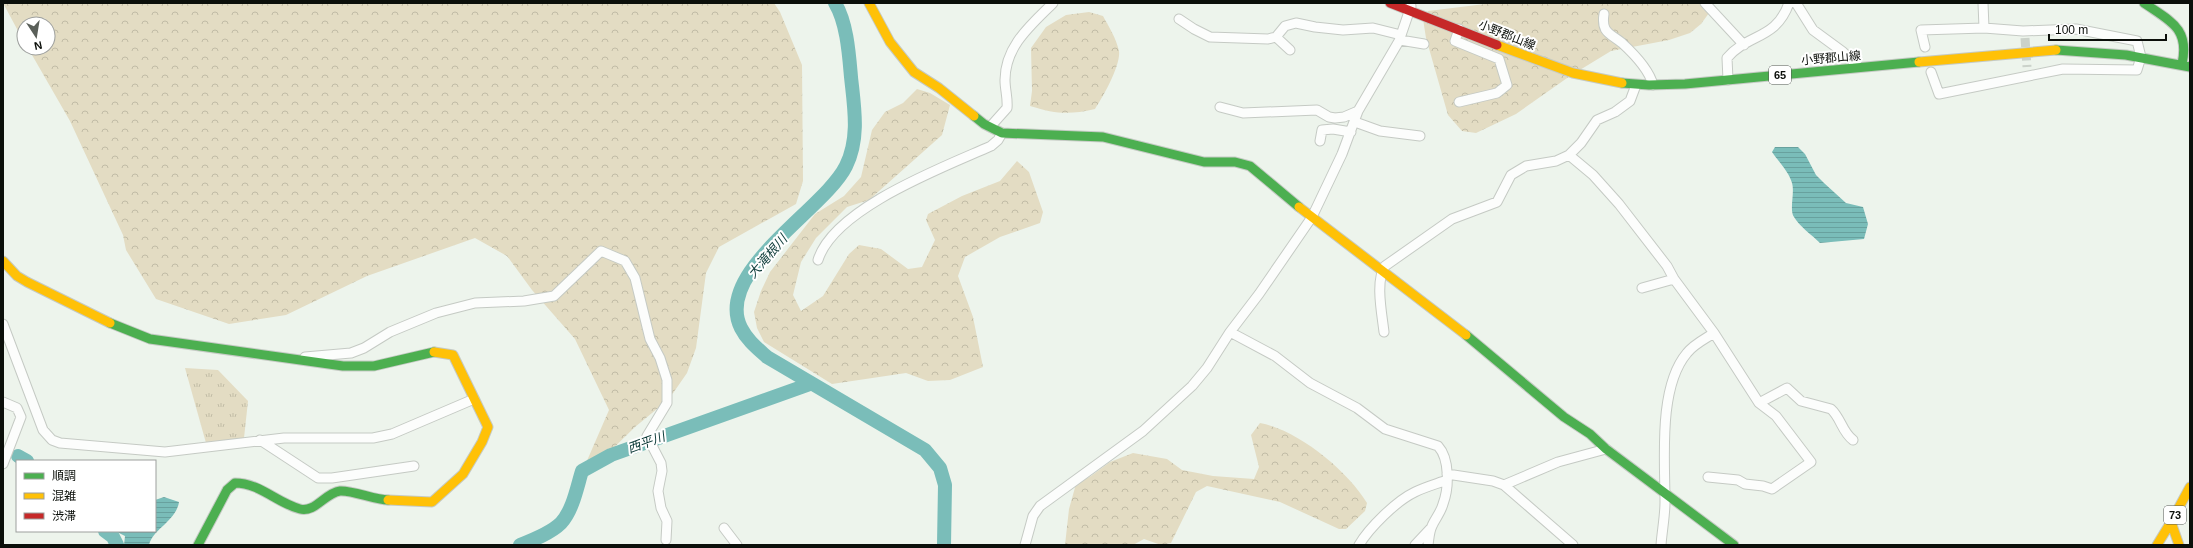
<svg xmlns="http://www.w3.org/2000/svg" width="2193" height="548" font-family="Arial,'Noto Sans JP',sans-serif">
  <defs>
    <pattern id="forest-crowns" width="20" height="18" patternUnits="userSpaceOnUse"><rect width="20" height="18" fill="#e3dcc3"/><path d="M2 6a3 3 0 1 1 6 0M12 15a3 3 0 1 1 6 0" fill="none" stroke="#c1bca6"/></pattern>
    <pattern id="park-tufts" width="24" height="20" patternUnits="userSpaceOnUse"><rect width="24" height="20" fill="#e3dcc3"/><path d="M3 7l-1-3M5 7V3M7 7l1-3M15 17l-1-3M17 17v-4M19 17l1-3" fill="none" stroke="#c1bca6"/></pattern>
    <pattern id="water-rules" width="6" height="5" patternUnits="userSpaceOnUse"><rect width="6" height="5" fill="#7abdb9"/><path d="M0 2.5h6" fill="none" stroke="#68a19e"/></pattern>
  </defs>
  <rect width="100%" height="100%" fill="#edf4ec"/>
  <path fill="url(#forest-crowns)" d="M3,3H774L780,12L802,65L803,181L796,204L719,247L706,273L696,348L687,373L669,399L635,427L595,466L586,463L609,410L575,339L532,290L507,256L475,238L367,276L286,315L229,324L156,299L126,250L123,235L70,121L28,48H48V24H24V42Z
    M1493,3H1708L1709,13L1701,24L1690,33L1669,40L1611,51L1570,76L1516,114L1476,133L1462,131L1448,115L1426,38L1423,19L1428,11Z
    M1089,12L1103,16C1109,27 1116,38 1119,51C1121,65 1103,97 1095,109C1069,115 1056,114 1030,106L1032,91L1031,48L1046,27L1066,15Z
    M917,89L930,93L950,105L942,135L869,200L847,207L816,238L801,262L793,295L801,311L823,296L849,254L859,245L881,249L908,269L922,267L935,240L926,220L928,214L962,196L1000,181L1017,161L1029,172L1043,212L1040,223L1000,237L965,257L958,276L973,317L983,367L950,380L928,381L906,373L832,384L764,342L757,328L754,312L761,291L770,272L815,214L844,196L861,177L872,130L885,112L903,103Z
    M1260,423C1298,430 1347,470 1367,503L1365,511L1346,529H1339L1280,502L1207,486L1196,492L1171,543L1161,545L1144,539L1133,545H1065L1069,509L1076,484L1091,476L1110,462L1133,453L1167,459L1182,470L1213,476L1254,479L1259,467L1251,435Z"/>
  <path fill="url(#park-tufts)" d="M185,368L218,370L248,401L244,438L206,443Z"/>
  <path fill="url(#water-rules)" d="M1775,147H1798L1805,154L1816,175L1824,183L1846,203L1863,207L1868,224L1864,239L1820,243C1812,235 1799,226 1794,217C1789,210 1795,193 1792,183C1789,172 1778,161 1772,152Z
    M164,497L179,502C176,521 153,529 149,545H124L125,536L115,531H155V500Z"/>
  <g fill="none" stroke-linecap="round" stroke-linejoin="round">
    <path stroke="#7abdb9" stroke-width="14" d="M835,3C847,23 849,54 851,77C854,106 860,138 846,166C825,209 713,272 741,328C747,340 757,348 767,357L925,450L940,468L945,485L944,545
      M18,456L27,461
      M105,531L113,537L117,545
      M520,545C533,540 551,533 561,523C573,510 577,487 582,471L611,455L810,384"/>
    <path stroke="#cbd2ca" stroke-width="9" stroke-dasharray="9 4.5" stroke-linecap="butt" d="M2025,38L2027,67"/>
    <defs>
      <path id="street" d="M1705,3L1744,45
        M1796,3L1813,30L1843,52L1859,67
        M1983,3L1984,28
        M1604,14C1601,33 1610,33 1622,43C1634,54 1649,69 1653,85
        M1179,19L1194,29L1210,37L1268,39L1276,37L1285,26L1296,23L1315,27L1343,30L1373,28L1401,35
        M1276,37L1290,50
        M1400,40L1424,44
        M1925,47L1921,30L1984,28L2023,31L2076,29L2137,41L2141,57L2137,70L2063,69L1939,94L1931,72
        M1728,80L1727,58C1748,33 1776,40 1789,3
        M1459,102L1497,93L1507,85L1499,59L1455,41L1459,29
        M1220,107L1243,113L1317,110L1329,117L1335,118L1344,117L1358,111
        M1355,122L1380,131L1420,136
        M990,127L1007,108C1008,98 1005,90 1005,80C1005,46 1031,25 1053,3
        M1320,141L1322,130L1333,129L1351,132
        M1569,155L1593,175L1619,204L1667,266L1674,279L1714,333L1759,403L1776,416L1811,462L1772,489L1763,486L1745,484L1738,480L1708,477
        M818,260C834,208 944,167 991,146L998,140L1002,133
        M1642,288L1674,279
        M3,324L43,430L52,440L60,443L165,452L284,438H373L392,434L474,399
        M1230,332L1275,356L1310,383L1357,408L1385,429L1438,446C1450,459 1449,488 1443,504C1441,512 1435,519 1432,526C1429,532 1429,539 1428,545
        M1384,332C1382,314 1375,281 1385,266L1452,219L1497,202L1511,175L1526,166L1556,161L1569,155L1581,143L1597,120L1615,112L1630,101L1636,85
        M305,357L351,353L364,348L390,332L436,313L475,303L524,301L554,296L601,251L625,261L635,278L650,339L660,358L667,380V403L647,436L661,463L662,471L658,491L661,508L667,521L666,540
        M3,402L17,408L21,417L3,464
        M1759,403L1787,388L1801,401L1831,409C1841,418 1842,432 1853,440
        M260,440L318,478H332L414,466
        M1447,474L1493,481L1504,485L1573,545
        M1504,485L1558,462L1606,449
        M724,528L737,545
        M1025,545L1033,516L1040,506L1143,431L1192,386L1207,368L1230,332L1259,294L1312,217L1342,154L1358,111L1399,41L1411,6
        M1359,545C1369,528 1396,501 1415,492C1425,487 1436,484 1447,480
        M1415,545L1430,529
        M1661,545C1662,531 1665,516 1665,502C1665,460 1658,387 1687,353C1694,344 1705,339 1714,333"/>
      <path id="fast" d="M2144,3C2170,21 2190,28 2182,64
        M2056,50L2126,55L2190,67
        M1622,83L1649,85L1685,84L1919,62
        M974,116L984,124L1002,133L1103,137L1204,162H1235L1250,166L1299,207
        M110,323L150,339L343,366H374L434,352
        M1466,335L1564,417L1590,434L1606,449L1734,545
        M198,545L227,490L235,483C260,483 277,503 300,509C315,513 325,493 340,491C352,490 375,500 388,500"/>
      <path id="slow" d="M869,3L890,42L914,72L939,88L974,116
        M1497,45L1573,73L1622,83
        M1919,62L2056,50
        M1299,207L1466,335
        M3,261L17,276L27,282L110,323
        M388,500L432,502L463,474L482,442L488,427L453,355L434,352
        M2157,545L2171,522
        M2179,545L2171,522L2190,487"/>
      <path id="jam" d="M1390,3L1497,45"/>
    </defs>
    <use href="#street" stroke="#c5cac4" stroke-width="11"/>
    <use href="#fast" stroke="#c5cac4" stroke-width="11"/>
    <use href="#slow" stroke="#c5cac4" stroke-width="11"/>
    <use href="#jam" stroke="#c5cac4" stroke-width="11"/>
    <use href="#street" stroke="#fcfdfc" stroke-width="9"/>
    <use href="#fast" stroke="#4caf50" stroke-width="9"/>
    <use href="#slow" stroke="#ffc107" stroke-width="9"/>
    <use href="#jam" stroke="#c62828" stroke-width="9"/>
  </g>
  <g text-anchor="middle" stroke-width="4" stroke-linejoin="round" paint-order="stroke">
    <g fill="#fff" stroke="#545754" stroke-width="1">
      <rect x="1769" y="66" width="22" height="18" rx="3"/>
      <rect x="2164" y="506" width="22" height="18" rx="3"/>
    </g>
    <g font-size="11" font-weight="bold" fill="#0b0f0a">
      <text x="1780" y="79">65</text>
      <text x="2175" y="519">73</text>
    </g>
    <g font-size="12" fill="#0b0f0a" stroke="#fff">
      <text transform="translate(1507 35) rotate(22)" y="4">小野郡山線</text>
      <text transform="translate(1831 58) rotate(-5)" y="4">小野郡山線</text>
    </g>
    <g font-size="13" font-style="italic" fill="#0a3836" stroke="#fff">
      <text transform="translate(767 256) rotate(-49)" y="5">大滝根川</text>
      <text transform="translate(646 442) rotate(-20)" y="5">西平川</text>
    </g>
  </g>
  <rect width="2193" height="548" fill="none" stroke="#0b0f0a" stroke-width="8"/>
  <rect x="16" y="460" width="140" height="72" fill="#ffffff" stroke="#9d9f9d"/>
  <rect x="24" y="473" width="20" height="6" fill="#4caf50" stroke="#9d9f9d"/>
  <text x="52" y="480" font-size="12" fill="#0b0f0a">順調</text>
  <rect x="24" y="493" width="20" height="6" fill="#ffc107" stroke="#9d9f9d"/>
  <text x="52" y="500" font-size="12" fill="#0b0f0a">混雑</text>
  <rect x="24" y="513" width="20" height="6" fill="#c62828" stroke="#9d9f9d"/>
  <text x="52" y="520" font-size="12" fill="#0b0f0a">渋滞</text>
  <g transform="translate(36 36) rotate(168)"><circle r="19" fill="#ffffff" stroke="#9d9f9d"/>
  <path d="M0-3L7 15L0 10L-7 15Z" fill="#5a5f59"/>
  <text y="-6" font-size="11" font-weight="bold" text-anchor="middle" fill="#0b0f0a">N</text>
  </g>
  <path d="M2049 34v6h117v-6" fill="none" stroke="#0b0f0a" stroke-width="2"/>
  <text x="2055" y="34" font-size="12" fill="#0b0f0a" stroke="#ffffff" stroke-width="3" paint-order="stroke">100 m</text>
</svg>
